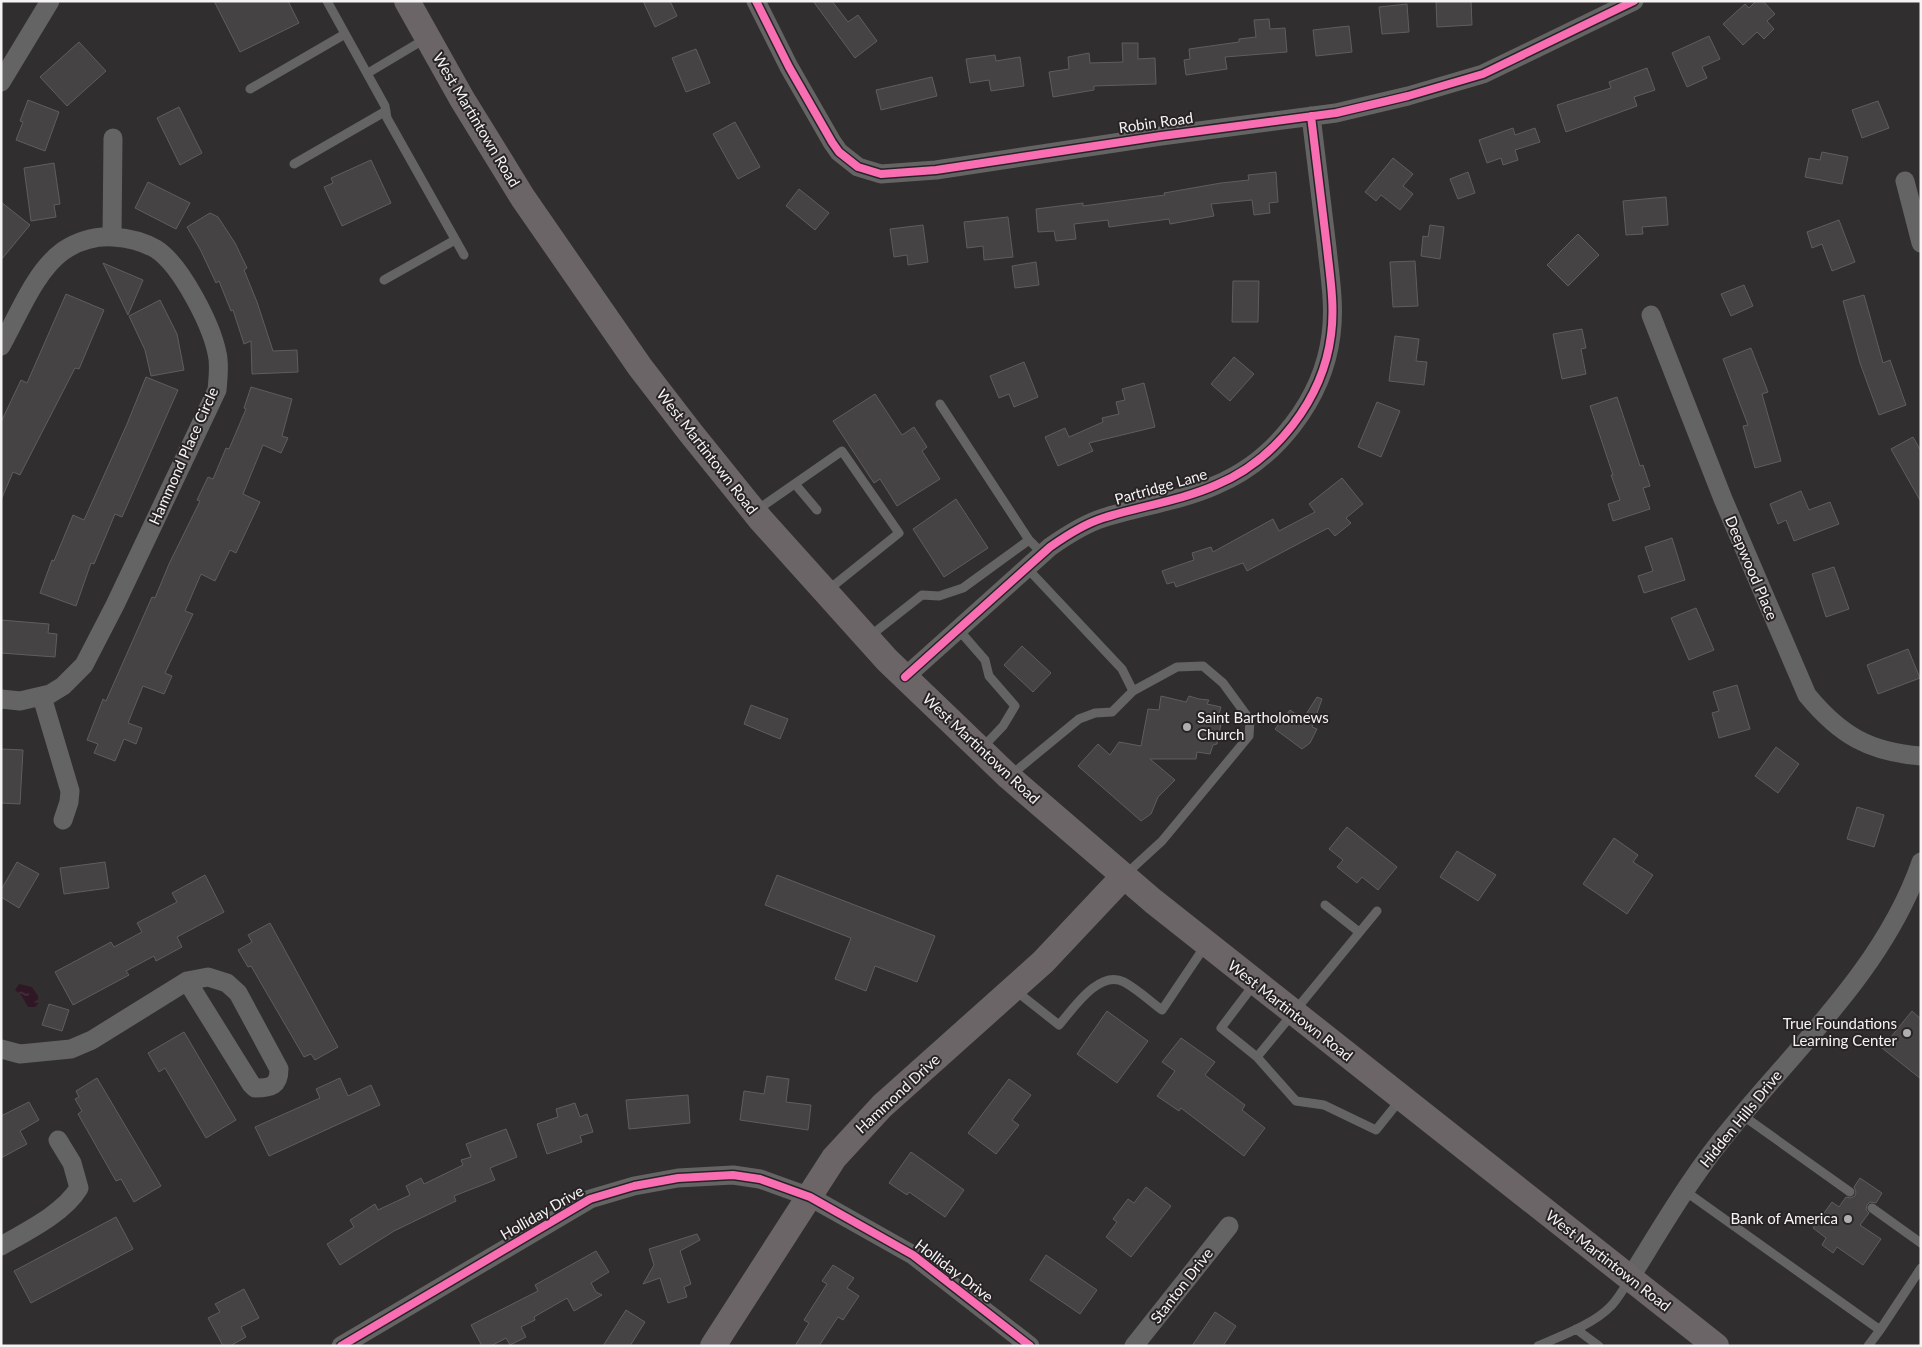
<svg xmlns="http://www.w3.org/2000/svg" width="1922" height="1347" font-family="Lato,sans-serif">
  <defs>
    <pattern id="water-ripples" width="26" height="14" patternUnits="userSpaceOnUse" patternTransform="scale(1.25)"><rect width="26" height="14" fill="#301725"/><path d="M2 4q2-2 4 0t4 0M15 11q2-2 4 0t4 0" fill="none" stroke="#4f3945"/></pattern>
  </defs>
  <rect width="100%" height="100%" fill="#302e2f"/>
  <path fill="url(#water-ripples)" d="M19,984L32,987L38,996V1004L35,1007H28L21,995L15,990Z"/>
  <path fill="#454344" stroke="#5f5e5f" d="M214,1H288L299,23L240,52Z
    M643,1H670L677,16L655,27Z
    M813,1H832L848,22L858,15L877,41L855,58Z
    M1436,1H1471L1472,25L1437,27Z
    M1756,1H1763L1775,14L1767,21L1774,29L1764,39L1757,32L1743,45L1723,24L1745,4L1749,8Z
    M1407,4L1409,32L1382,34L1379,7Z
    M1269,19L1270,29L1285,28L1287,52L1225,57L1227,69L1186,75L1184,60L1190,59L1189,49L1239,42V39L1256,37L1254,20Z
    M1349,26L1352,52L1316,56L1313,30Z
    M1709,36L1720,59L1702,67L1707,78L1687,87L1672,53Z
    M79,42L106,71L67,106L40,77Z
    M1122,43H1138V59L1155,58L1156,84L1094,86V90L1053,97L1049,72L1069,69L1068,57L1089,53L1090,63L1123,62Z
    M696,49L710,83L686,92L672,58Z
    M995,55L996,61L1020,57L1024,86L991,91L989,80L970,83L966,59Z
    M1647,68L1655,90L1634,97L1637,106L1566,132L1557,105L1611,88L1609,82Z
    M932,77L937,96L881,110L876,90Z
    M28,100L59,112L45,151L16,140L23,122L20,121Z
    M1878,101L1889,128L1862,138L1852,110Z
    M179,107L202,153L180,165L157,118Z
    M735,122L760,167L738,179L713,134Z
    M1513,128L1515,135L1535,128L1540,142L1515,150L1518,160L1503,165L1501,158L1487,163L1479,140Z
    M1822,152L1848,157L1842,184L1805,177L1809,158L1820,160Z
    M1393,158L1413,174L1403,186L1413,194L1400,210L1381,195L1376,201L1365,192Z
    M371,160L391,203L342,226L324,187L333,183L331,178Z
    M54,163L60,204L54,205L56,217L31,221L24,168Z
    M1276,172L1278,202L1269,203L1270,213L1254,215L1252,200L1211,204L1214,216L1170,224L1169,219L1109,227L1108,220L1074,224L1076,239L1056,241L1054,231L1038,232L1036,209L1083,203V206L1165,195L1164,193L1221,183L1249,180L1248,175Z
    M1468,172L1475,193L1458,199L1450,179Z
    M148,182L190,203L176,229L135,208Z
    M799,189L829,213L815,230L786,206Z
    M1666,197L1668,225L1642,227L1643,234L1626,235L1623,201Z
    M1,202L30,225L1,260Z
    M210,213L218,217L235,243L247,268L244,270L257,302L273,351L297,350L298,372L252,374L251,341L244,344L233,310L231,311L219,281L216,283L200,249L187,227Z
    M1008,217L1013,257L984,260L983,246L967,248L964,222Z
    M1839,220L1855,262L1832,271L1822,244L1812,248L1807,232Z
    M923,225L928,262L908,265L907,255L894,257L890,229Z
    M1430,225L1444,227L1440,259L1421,256L1423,236L1428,237Z
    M1578,234L1599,255L1568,286L1547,265Z
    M1415,261L1418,306L1393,307L1390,262Z
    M1036,262L1039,285L1015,288L1012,266Z
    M103,263L143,280L128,315Z
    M1233,281H1259L1258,322H1232Z
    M1744,285L1753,306L1731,316L1721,294Z
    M66,294L104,310L79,369L75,368L20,475L13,472L1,500V422L21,380L27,383Z
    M1864,295L1883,363L1890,360L1906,405L1879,415L1860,363L1843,301Z
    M160,300L177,334L184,370L151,376L145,350L129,316Z
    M1582,329L1586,348L1581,349L1586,374L1562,379L1553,334Z
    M1395,336L1419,339L1416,361L1427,362L1424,385L1389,381Z
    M1751,348L1768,392L1762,394L1781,461L1755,468L1743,426L1748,425L1723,359Z
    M1234,357L1254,374L1230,401L1211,384Z
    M1024,362L1038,397L1014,407L1009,394L999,398L990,376Z
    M146,377L178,390L122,517L115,514L94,564L91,563L76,606L40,593L52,560L54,561L73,515L84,520L127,424Z
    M1144,383L1155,427L1089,443L1093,451L1058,466L1045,437L1065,428L1069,437L1103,422L1102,418L1119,414L1116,402L1125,400L1122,389Z
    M251,387L292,399L282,436L288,438L281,453L263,445L243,494L260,502L236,553L230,550L215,581L201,574L185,611L193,614L165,673L172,676L164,694L143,686L128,723L142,728L136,744L124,739L115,761L94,753L98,744L87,740L103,699L106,701L152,597L155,598L169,564L200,501L197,500L208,477L213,479L226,448L229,449L246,409L244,408Z
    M875,394L902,435L914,427L927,447L922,451L940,479L897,506L880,479L874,483L833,421Z
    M1617,397L1640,466L1643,465L1650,486L1643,488L1650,509L1613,521L1608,504L1620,500L1611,475H1613L1590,406Z
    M1377,402L1400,411L1381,457L1358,447Z
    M1913,437L1921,451V502L1891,449Z
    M1342,478L1363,504L1346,518L1351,523L1335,536L1328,528L1247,571L1243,563L1176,587L1174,582L1167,584L1162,571L1194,560L1192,553L1211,547L1213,552L1273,519L1279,531L1315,512L1309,504Z
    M1801,491L1809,510L1830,502L1839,524L1794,541L1786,520L1778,524L1770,504Z
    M956,499L988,548L944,577L913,529Z
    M1672,538L1685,580L1644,593L1638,576L1653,571L1645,547Z
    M1834,567L1849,609L1826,617L1812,574Z
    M1696,608L1714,650L1689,660L1671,618Z
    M1,620L49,624L48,633L57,634L55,657L1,653Z
    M1022,646L1051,673L1033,692L1004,665Z
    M1908,649L1920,678L1878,694L1867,665Z
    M1737,685L1750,729L1719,738L1712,713L1719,711L1713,692Z
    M1161,696L1186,702L1189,696L1199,699L1209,700L1207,704L1221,707L1218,717L1222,719L1217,744L1213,745L1210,754L1197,752L1196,759H1150L1175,780L1158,797L1151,814L1141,821L1078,766L1098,744L1110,755L1119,742L1141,746L1148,709L1159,710Z
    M1317,697L1322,699L1312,727L1317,729L1310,743L1302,749L1275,729L1290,710L1303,719Z
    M751,705L788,719L780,739L744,724Z
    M1776,747L1799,764L1778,793L1755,776Z
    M1,749L23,750L20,804L1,803Z
    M1857,807L1884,815L1874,847L1847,839Z
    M1347,827L1397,867L1378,890L1362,877L1357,883L1337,867L1343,860L1329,849Z
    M1614,838L1638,855L1633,862L1653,875L1627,914L1583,884Z
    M1457,851L1496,875L1478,901L1440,877Z
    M17,862L39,874L19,908L1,897V890Z
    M105,862L109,888L64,894L60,868Z
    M205,875L224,912L177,937L182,947L156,961L154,956L126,971L129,975L73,1005L55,972L111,942L114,947L142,932L137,923L177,902L172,893Z
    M777,875L935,936L917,982L875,966L866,991L835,979L851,938L765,905Z
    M270,923L338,1047L315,1060L311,1054L304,1057L251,966L248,967L238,950L252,942L248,935Z
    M49,1004L69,1010L62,1031L42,1025Z
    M1107,1011L1148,1041L1117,1083L1077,1054Z
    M1912,1011L1921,1019V1079L1882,1048Z
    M184,1032L236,1120L206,1138L165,1068L159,1072L148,1053Z
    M1181,1038L1215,1062L1205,1075L1245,1105L1242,1110L1265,1128L1244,1156L1181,1108L1179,1111L1157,1096L1175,1071L1162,1062Z
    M767,1076L789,1079L786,1102L811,1105L808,1130L740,1120L744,1091L764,1094Z
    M97,1078L161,1186L134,1202L121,1179L116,1181L78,1114L82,1111L75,1099L79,1097L76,1091Z
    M340,1078L348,1096L371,1085L380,1105L269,1156L255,1127L320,1098L316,1089Z
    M1009,1079L1031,1095L1012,1120L1019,1125L996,1154L968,1133Z
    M688,1095L690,1123L629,1129L626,1100Z
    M29,1102L39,1120L20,1131L27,1144L1,1158V1116Z
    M575,1103L580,1117L587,1114L593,1132L580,1136L582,1142L547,1154L537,1124L558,1117L556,1109Z
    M506,1129L517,1157L490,1168L495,1180L454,1196L456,1201L394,1231L340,1265L327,1244L354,1227L350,1220L375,1204L378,1210L410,1195L406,1186L421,1178L424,1184L463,1165L461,1160L471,1157L466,1144Z
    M911,1152L964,1190L945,1217L909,1192L907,1195L889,1183Z
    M1860,1178L1882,1193L1876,1203L1870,1202L1867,1205L1866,1210L1869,1213L1860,1225L1881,1239L1863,1265L1837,1247L1833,1253L1822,1245L1826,1238L1813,1228L1832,1202L1839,1207L1846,1197L1850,1198L1855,1196L1856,1192L1854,1187Z
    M1146,1187L1171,1206L1131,1257L1106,1237L1117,1222L1113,1219L1128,1199L1134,1203Z
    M116,1217L133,1249L31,1303L14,1271Z
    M697,1234L700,1240L680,1251L691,1284L684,1287L687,1297L668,1303L660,1278L643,1284L654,1265L649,1249Z
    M596,1251L609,1272L591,1283L596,1292L602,1295L574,1311L567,1298L534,1317L535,1320L521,1327L526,1337L510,1345L506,1338L491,1346H482L471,1325L538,1291L535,1285Z
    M1046,1255L1097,1290L1080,1314L1030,1280Z
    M833,1265L854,1278L847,1288L859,1296L843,1320L838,1317L819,1346H795L809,1323L804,1320L827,1284L822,1281Z
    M244,1289L259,1318L241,1327L246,1337L230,1346H223L208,1318L220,1312L215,1304Z
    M626,1310L645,1322L630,1346H603Z
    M1215,1312L1236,1326L1223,1346H1192Z"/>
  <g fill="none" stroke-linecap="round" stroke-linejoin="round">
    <path stroke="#656464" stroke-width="9" d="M327,1L385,106L387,118L464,255
      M368,73L425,39
      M250,89L345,34
      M294,164L386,111
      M384,280L455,240
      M940,404L1029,540
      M795,484L817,510
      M757,510L842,451L899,533L828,590
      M1027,568L1122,669L1133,691
      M958,629L985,660L989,676L1015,706L1003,726L983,747
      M870,636L922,595L939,596L963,588L1029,540L1043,554
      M1011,775L1079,719L1095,713L1112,712L1133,691L1177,667L1203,666L1223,683L1250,720L1249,736L1162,841L1126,874
      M1325,905L1359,932
      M1255,983L1221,1028L1257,1057L1377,911
      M1016,991L1059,1025C1073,1009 1099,969 1124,982C1137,989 1150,1001 1162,1010L1205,946
      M1257,1057L1296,1101L1324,1105L1376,1130L1400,1100
      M1742,1115L1850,1192
      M1685,1191L1880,1330L1868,1346
      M1872,1208L1921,1243
      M1576,1329L1599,1346
      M1880,1330L1921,1268
      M1538,1346C1561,1336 1594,1324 1611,1306C1618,1299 1623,1289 1629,1281"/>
    <path stroke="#656464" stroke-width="19" d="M756,1L789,67L832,142L839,152L858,167L881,174L936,170L1161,136L1336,113L1408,96L1483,74L1634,1
      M1,82L50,1
      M1905,181L1921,243
      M112,237L113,138
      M1651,315L1723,499L1807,695C1840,735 1869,752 1921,756
      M1,346C18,316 35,271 63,251C78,241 95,236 113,237C129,238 142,241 156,249C181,265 211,324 217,353C220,365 218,378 217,390L115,605L84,665L63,686L50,694L20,701L1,699
      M905,677L1050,547C1067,535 1084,524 1103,518C1140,506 1180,501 1216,485C1276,460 1323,399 1331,335C1335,306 1330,277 1327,248C1322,204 1316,160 1311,116
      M42,697L70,791L69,802L63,820
      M1,1049L20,1054L71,1049L92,1040L187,981L208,977L227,983L238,993L279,1069C279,1086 271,1088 255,1088L251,1084L187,981
      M1,1246C27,1231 64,1213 79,1188L72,1163L58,1140
      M1630,1278C1662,1227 1693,1173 1732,1127C1800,1044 1885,966 1921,862
      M341,1346L590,1199L634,1186L678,1178L733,1175L760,1179L810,1197L913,1255L1030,1346
      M1134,1346L1229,1226"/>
    <path stroke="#6b6568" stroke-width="26" d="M407,1L462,99L523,198L640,367L690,432L761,520L887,660L1009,777L1153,901L1716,1346
      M713,1346L834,1158L882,1106L1043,962L1124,876"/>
    <defs>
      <path id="cycleway" d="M756,1L789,67L832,142L839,152L858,167L881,174L936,170L1161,136L1336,113L1408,96L1483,74L1634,1
        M905,677L1050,547C1067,535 1084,524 1103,518C1140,506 1180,501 1216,485C1276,460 1323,399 1331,335C1335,306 1330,277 1327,248C1322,204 1316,160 1311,116
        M341,1346L590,1199L634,1186L678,1178L733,1175L760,1179L810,1197L913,1255L1030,1346"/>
    </defs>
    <use href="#cycleway" stroke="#282426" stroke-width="11"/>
    <use href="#cycleway" stroke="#f96db3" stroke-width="8"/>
  </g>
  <g fill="#b1aeb0" stroke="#282426" stroke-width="2">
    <circle cx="1187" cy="727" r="5"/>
    <circle cx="1907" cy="1033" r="5"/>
    <circle cx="1848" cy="1219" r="5"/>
  </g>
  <g text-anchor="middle" stroke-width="4" stroke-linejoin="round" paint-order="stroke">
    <g font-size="15" fill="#f6f3f5" stroke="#282426">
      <text transform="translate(476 120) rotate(59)" y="5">West Martintown Road</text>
      <text transform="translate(1156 123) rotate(-8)" y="5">Robin Road</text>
      <text transform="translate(707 452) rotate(52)" y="5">West Martintown Road</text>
      <text transform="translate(184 456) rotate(-66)" y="5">Hammond Place Circle</text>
      <text transform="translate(1161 487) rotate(-16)" y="5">Partridge Lane</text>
      <text transform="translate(1751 568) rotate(67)" y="5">Deepwood Place</text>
      <text transform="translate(981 749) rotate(43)" y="5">West Martintown Road</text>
      <text transform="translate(1290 1011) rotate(38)" y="5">West Martintown Road</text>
      <text transform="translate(898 1094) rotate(-43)" y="5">Hammond Drive</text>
      <text transform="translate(1741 1119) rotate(-51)" y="5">Hidden Hills Drive</text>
      <text transform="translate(542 1213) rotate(-30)" y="5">Holliday Drive</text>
      <text transform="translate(1608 1261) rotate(38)" y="5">West Martintown Road</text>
      <text transform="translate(954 1271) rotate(37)" y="5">Holliday Drive</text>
      <text transform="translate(1182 1286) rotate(-52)" y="5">Stanton Drive</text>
    </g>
    <g font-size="15" fill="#f6f3f5" stroke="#282426" text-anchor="end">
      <text x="1197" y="723" text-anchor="start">Saint Bartholomews<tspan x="1197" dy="17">Church</tspan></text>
      <text x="1897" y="1029">True Foundations<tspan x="1897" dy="17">Learning Center</tspan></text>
      <text x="1838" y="1224">Bank of America</text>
    </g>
  </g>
  <rect width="1922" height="1347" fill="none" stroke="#f6f3f5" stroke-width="5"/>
</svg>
